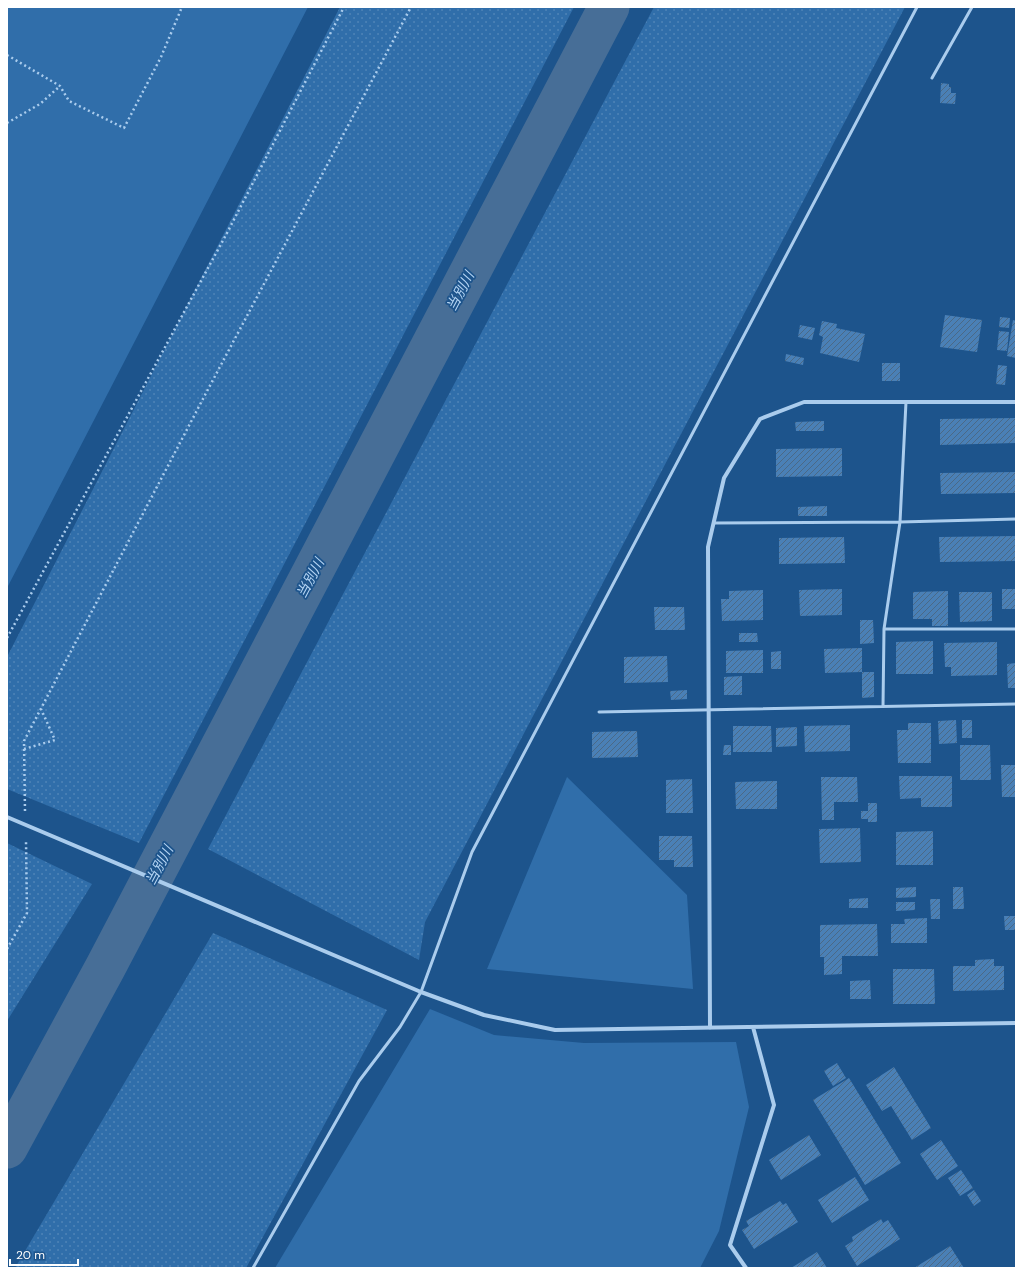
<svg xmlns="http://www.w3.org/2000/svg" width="1023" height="1275" font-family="'DM Sans','Noto Sans JP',sans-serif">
  <defs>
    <pattern id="grass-dots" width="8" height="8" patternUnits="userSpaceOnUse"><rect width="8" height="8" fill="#306eaa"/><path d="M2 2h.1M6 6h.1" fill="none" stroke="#4f84b7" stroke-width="1.8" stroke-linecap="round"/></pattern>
    <pattern id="building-hatch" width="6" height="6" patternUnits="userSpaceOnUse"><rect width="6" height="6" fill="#4a80b6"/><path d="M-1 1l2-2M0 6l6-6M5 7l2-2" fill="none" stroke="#4b6986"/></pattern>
  </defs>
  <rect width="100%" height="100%" fill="#1d548c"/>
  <path fill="url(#grass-dots)" d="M340,7H574L139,843L7,789V657Z
    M654,7H905L425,922L419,960L208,849Z
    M7,843L92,884L7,1021Z
    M213,933L387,1010L246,1268H15Z"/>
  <path fill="#306eaa" d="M7,7H308L7,588Z
    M567,777L687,895L693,989L487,969Z
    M430,1009L494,1035L584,1043L736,1042L749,1107L719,1231L700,1268H275Z"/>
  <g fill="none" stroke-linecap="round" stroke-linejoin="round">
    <path stroke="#476e97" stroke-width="41" d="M7,1148L105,968L609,7"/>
  </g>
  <path fill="url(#building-hatch)" d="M941,83L949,84V87H951V93H956L955,104L940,103Z
    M945,315L982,320L977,352L940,347Z
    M1000,317L1010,318L1009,328L999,327Z
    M1013,320L1016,321V358L1007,356Z
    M822,321L837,324L836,328L865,334L859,362L820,353L823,337L819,335Z
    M800,325L815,328L812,340L798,337Z
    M999,331L1009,332L1007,351L997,350Z
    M786,354L804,358L803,365L785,361Z
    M882,363H900V381H882Z
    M998,365L1007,366L1005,385L996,384Z
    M1016,418V443L940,445V419Z
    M824,421V431H796L795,422Z
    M842,448V476L776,477V449Z
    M1016,472V493L941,494L940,473Z
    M827,506V516H798V507Z
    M1016,536V561L940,562L939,537Z
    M844,537L845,563L779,564V538Z
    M842,589V615L800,616L799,590Z
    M1002,589H1015L1016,609H1002Z
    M763,590V620L722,621L721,599H729V591Z
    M948,591V626H932V619H913V592Z
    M959,592H992V621L960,622Z
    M654,607H684L685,630H655Z
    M860,620H873L874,643L860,644Z
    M739,633H757L758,642H739Z
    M933,641V674H896V642Z
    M997,642V675L951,676V667H945L944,643Z
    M862,648V672L825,673L824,649Z
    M763,650V673H726V651Z
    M781,651V669H771V652Z
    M667,656L668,682L624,683V657Z
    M1016,663V688H1008L1007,664Z
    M862,672H874V697L862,698Z
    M742,676V695H724V677Z
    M687,690V699L671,700L670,691Z
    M956,720L957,743L939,744L938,721Z
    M962,720H972V738H962Z
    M908,723H931V763H898L897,730H908Z
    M850,725V751L805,752L804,726Z
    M733,726H771L772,752H733Z
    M797,727V746L776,747V728Z
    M637,731L638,757L592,758V732Z
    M724,745H731V755H723Z
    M960,745H990L991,780H960Z
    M1001,765H1016V797H1002Z
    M899,776H952V807H921V798L900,799Z
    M821,777H857L858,802H834V820H822Z
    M692,779L693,813H666V780Z
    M777,781V809H736L735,782Z
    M868,803H877V822H868V819H861V811H868Z
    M860,828L861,862L820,863L819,829Z
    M933,831V865H896V832Z
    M659,836H692L693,867H674V860H659Z
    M916,887V897L896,898V888Z
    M953,887H963L964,909H953Z
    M868,898V908H849V899Z
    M930,899H940V919H931Z
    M896,902H915V910L896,911Z
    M1004,916H1016V930H1005Z
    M927,918V943H891V924H905L904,919Z
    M877,924L878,956H842V974L824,975V957H820V925Z
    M994,959V966H1004V990L953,991V966H975V960Z
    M893,969H934L935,1004H893Z
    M870,980L871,999H850V981Z
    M837,1063L846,1078L833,1086L824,1071Z
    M894,1067L931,1128L912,1140L891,1106L882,1111L866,1085Z
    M849,1078L901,1163L865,1185L813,1100Z
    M809,1135L821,1155L781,1180L769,1160Z
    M941,1140L958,1166L937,1180L920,1154Z
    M961,1170L973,1188L960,1196L948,1178Z
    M855,1177L869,1200L832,1223L818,1200Z
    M974,1190L981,1201L974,1206L967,1195Z
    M780,1201L783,1205L786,1203L798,1222L754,1249L742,1230L749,1226L746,1221Z
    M881,1219L883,1223L888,1220L900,1239L857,1266L845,1246L853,1241L852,1237Z
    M950,1246L964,1268H914Z
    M817,1252L827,1268H791Z"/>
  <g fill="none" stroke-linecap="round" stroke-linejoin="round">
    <path stroke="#aacced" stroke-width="2.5" stroke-dasharray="2 3" stroke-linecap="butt" d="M7,55L60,86L69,101L124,128L161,57L182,7
      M7,123L40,104L60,86
      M7,638L227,233L344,7
      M24,749L55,740L41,709
      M25,811L24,741L205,395L411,7
      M7,949L27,913L26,840"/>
    <path stroke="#aacced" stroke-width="3" d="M932,78L972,7
      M714,523L900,522L1016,519
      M884,629H1016
      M883,706L884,629L900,522L906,402
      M599,712L1016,704
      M253,1268L359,1081L400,1027L421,992L472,852L917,7"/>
    <path stroke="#aacced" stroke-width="4" d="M421,992L484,1015L555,1030L1016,1023
      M710,1028L708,547L724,478L760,419L804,402H1016
      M746,1268L730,1245L774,1105L753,1027"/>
    <path stroke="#aacced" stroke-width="4" d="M7,817L421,992"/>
  </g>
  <g text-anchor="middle" stroke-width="3.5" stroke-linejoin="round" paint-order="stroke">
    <g font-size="14" font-style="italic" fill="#b5d5f4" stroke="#1d548c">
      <text transform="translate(460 291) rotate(-62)" y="5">当別川</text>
      <text transform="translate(310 578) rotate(-62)" y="5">当別川</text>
      <text transform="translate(159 865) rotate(-62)" y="5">当別川</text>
    </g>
  </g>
  <rect width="1023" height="1275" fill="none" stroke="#ffffff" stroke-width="16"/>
  <path d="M10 1259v6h68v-6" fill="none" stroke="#ffffff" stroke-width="2"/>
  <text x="16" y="1259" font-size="12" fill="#ffffff" stroke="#1d548c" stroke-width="3" paint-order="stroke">20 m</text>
</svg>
